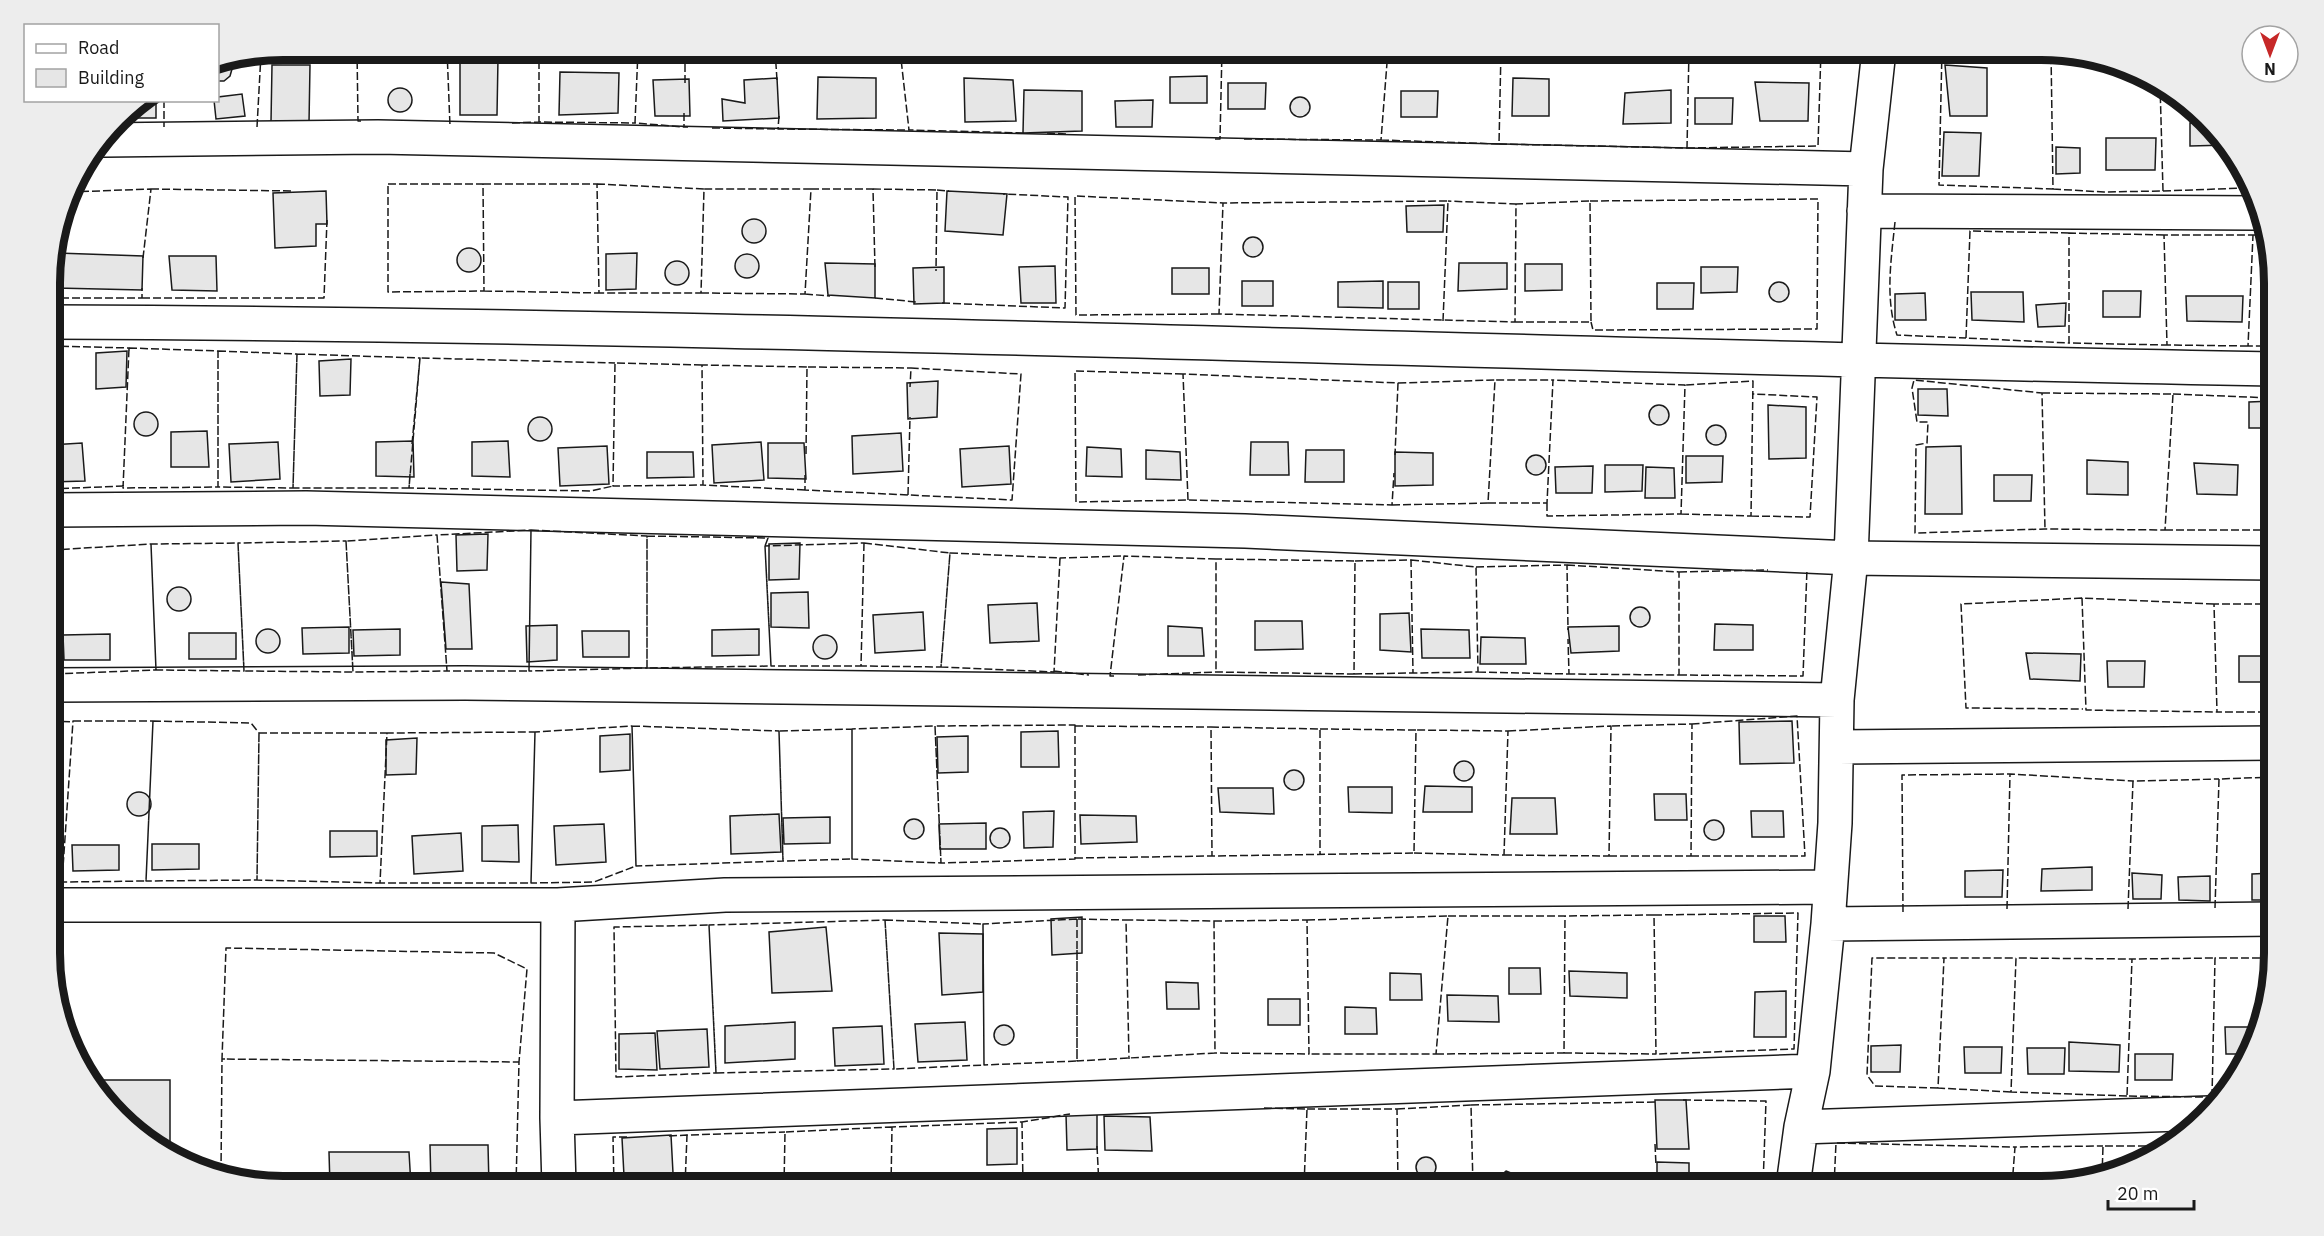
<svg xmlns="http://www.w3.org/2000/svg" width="2324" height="1236" font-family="'IBM Plex Sans',sans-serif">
  <rect width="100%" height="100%" fill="#fff"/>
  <path fill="#e6e6e6" stroke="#1a1a1a" stroke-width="1.5" d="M460,57L498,58L497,115H460Z
    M227,61L232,69L230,76L224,81H218V63Z
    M272,65H310L309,123L271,122Z
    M1945,65L1987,68V116H1950Z
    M560,72L619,73L618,113L559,115Z
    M1207,76V103H1170V77Z
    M818,77L876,78V118L817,119Z
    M777,78L779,118L723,121L722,99L745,103L744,80Z
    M964,78L1013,80L1016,121L965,122Z
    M1513,78L1549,79V116H1512Z
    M689,79L690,116H655L653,80Z
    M1755,82L1809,83L1808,121H1760Z
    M1228,83H1266L1265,109H1228Z
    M388 100a12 12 0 1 1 24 0a12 12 0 1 1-24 0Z
    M1024,90L1082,91V131L1023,133Z
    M1671,90V123L1623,124L1625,93Z
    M1401,91H1438L1437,117H1401Z
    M242,94L245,116L216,119L214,100H218V97Z
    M1290 107a10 10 0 1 1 20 0a10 10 0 1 1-20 0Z
    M1695,98H1733L1732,124H1695Z
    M140,100H156V118H121L129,108Z
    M1153,100L1152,127H1116L1115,101Z
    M2190,123H2209L2228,145L2190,146Z
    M1944,132L1981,133L1979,176H1942Z
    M2106,138H2156L2155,170H2106Z
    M2056,147L2080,148V173L2056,174Z
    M326,191L327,224H316V246L275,248L273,193Z
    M947,191L1007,194L1003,235L945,231Z
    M1444,205L1443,232H1407L1406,206Z
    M742 231a12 12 0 1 1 24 0a12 12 0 1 1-24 0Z
    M1243 247a10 10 0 1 1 20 0a10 10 0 1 1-20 0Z
    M457 260a12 12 0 1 1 24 0a12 12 0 1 1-24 0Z
    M57,253L143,256L142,290L56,288Z
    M637,253L636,289L606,290V254Z
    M735 266a12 12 0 1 1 24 0a12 12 0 1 1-24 0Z
    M169,256H216L217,291L172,290Z
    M665 273a12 12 0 1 1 24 0a12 12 0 1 1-24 0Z
    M825,263L875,264V298L828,295Z
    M1459,263H1507V289L1458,291Z
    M1525,264H1562V290L1525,291Z
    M1055,266L1056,303H1021L1019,267Z
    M944,267V303L914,304L913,268Z
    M1701,267H1738L1737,292L1701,293Z
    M1172,268H1209V294H1172Z
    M1242,281H1273V306H1242Z
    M1383,281V308L1338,307V282Z
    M1769 292a10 10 0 1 1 20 0a10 10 0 1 1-20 0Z
    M1388,282H1419V309H1388Z
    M1657,283H1694L1693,309H1657Z
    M2103,291H2141L2140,317H2103Z
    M1971,292H2023L2024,322L1972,320Z
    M1925,293L1926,320H1895V294Z
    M2186,296H2243L2242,322L2187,321Z
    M2066,303L2065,326L2038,327L2036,305Z
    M127,351L126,387L96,389V353Z
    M351,359L350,395L320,396L319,361Z
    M938,381L937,417L908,419L907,383Z
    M1918,389H1947L1948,416L1918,415Z
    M2273,401V428H2249V402Z
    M1649 415a10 10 0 1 1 20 0a10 10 0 1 1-20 0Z
    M1768,405L1806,407V458L1769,459Z
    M134 424a12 12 0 1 1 24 0a12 12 0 1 1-24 0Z
    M528 429a12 12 0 1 1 24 0a12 12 0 1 1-24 0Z
    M1706 435a10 10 0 1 1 20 0a10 10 0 1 1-20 0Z
    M207,431L209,467H171V432Z
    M901,433L903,471L853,474L852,436Z
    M413,441L414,477L376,476V442Z
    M508,441L510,477L472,476V442Z
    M278,442L280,479L231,482L229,444Z
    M761,442L764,480L714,483L712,445Z
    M1251,442H1288L1289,475H1250Z
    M82,443L85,481L50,482V445Z
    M768,443H804L806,479L768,478Z
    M607,446L609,484L560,486L558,448Z
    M1009,446L1011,484L962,487L960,449Z
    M1961,446L1962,514H1925L1926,447Z
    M1087,447L1121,449L1122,477L1086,476Z
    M1146,450L1180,452L1181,480L1146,479Z
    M1306,450H1344V482H1305Z
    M647,452H693L694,477L647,478Z
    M1395,452L1433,453V485L1395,486Z
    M1526 465a10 10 0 1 1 20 0a10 10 0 1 1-20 0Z
    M1686,456H1723L1722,482L1686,483Z
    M2087,460L2128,462V495L2087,494Z
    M2194,463L2238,465L2237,495L2197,494Z
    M1605,465H1643L1642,491L1605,492Z
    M1593,466L1592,493H1556L1555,467Z
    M1646,467L1674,468L1675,498H1645Z
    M1994,475H2032L2031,501H1994Z
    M488,534L487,570L457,571L456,535Z
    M800,543L799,579L769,580V544Z
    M441,582L469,584L472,649H446Z
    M167 599a12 12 0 1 1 24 0a12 12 0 1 1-24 0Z
    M808,592L809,628L771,627V593Z
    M1037,603L1039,641L990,643L988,605Z
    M1630 617a10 10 0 1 1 20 0a10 10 0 1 1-20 0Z
    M923,612L925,650L875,653L873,615Z
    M1409,613L1411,652L1380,650V614Z
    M1255,621H1302L1303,649L1255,650Z
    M1715,624L1753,625V650H1714Z
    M557,625V660L527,662L526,626Z
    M1168,626L1202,628L1204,656H1168Z
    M1619,626V651L1571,653L1568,627Z
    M349,627V653L303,654L302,628Z
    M400,629V655L354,656L353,630Z
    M759,629V655L712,656V630Z
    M1421,629L1469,630L1470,658H1422Z
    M256 641a12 12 0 1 1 24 0a12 12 0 1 1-24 0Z
    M582,631H629V657H583Z
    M189,633H236V659H189Z
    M110,634V660H64L63,635Z
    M813 647a12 12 0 1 1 24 0a12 12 0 1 1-24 0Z
    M1481,637L1525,638L1526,664H1480Z
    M2026,653L2081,654L2080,681L2030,679Z
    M2239,656H2274V682H2239Z
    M2107,661H2145L2144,687H2108Z
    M1792,721L1794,763L1740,764L1739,722Z
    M1058,731L1059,767H1021V732Z
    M630,734V770L600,772V736Z
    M968,736V772L938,773L937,737Z
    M417,738L416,774L386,775V740Z
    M1454 771a10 10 0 1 1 20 0a10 10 0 1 1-20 0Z
    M1284 780a10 10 0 1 1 20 0a10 10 0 1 1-20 0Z
    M1425,786L1472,787V812H1423Z
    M1348,787H1392V813L1349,812Z
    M1218,788H1273L1274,814L1220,812Z
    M127 804a12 12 0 1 1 24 0a12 12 0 1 1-24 0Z
    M1654,794H1686L1687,820H1655Z
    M1512,798H1555L1557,834H1510Z
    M1054,811L1053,847L1024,848L1023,812Z
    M1751,811H1783L1784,837H1752Z
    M779,814L781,852L731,854L730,816Z
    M1080,815L1136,816L1137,842L1081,844Z
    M830,817V843L784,844L783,818Z
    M904 829a10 10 0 1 1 20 0a10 10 0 1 1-20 0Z
    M1704 830a10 10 0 1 1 20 0a10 10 0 1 1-20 0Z
    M986,823V849H940L939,824Z
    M604,824L606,862L556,865L554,826Z
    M518,825L519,862L482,861V826Z
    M990 838a10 10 0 1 1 20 0a10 10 0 1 1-20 0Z
    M330,831H377V856L330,857Z
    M51,833H57L58,858H51Z
    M461,833L463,871L414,874L412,836Z
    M152,844H199V869L152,870Z
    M72,845H119V870L73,871Z
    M2092,867V890L2041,891L2042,869Z
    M2003,870L2002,897H1965V871Z
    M2132,873L2162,875L2161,899H2133Z
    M2274,873V900H2252V874Z
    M2210,876V901L2179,900L2178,877Z
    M1754,916H1785L1786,942H1754Z
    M1082,917V953L1052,955L1051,919Z
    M826,927L832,991L772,993L769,932Z
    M939,933L983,934V992L942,995Z
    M1509,968H1540L1541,994H1509Z
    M1569,971L1627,973V998L1570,996Z
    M1390,973L1421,974L1422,1000H1390Z
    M1166,982L1198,983L1199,1009H1167Z
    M1786,991V1037H1754L1755,992Z
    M1447,995L1498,996L1499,1022L1448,1021Z
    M1268,999H1300V1025H1268Z
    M1345,1007L1376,1008L1377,1034H1345Z
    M795,1022V1059L725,1063V1026Z
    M965,1022L967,1060L918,1062L915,1024Z
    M994 1035a10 10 0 1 1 20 0a10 10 0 1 1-20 0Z
    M882,1026L884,1064L835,1066L833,1028Z
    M2225,1027H2257L2251,1054H2226Z
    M707,1029L709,1067L660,1069L657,1031Z
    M655,1033L657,1070L619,1069V1034Z
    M2069,1042L2120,1045L2119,1072L2069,1071Z
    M1901,1045L1900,1072H1871V1046Z
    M1964,1047H2002L2001,1073H1965Z
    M2027,1048H2065L2064,1074H2028Z
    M2135,1054H2173L2172,1080H2135Z
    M89,1080H170V1155L98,1095Z
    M1655,1100H1686L1689,1149H1657Z
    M1097,1113V1149L1067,1150L1066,1114Z
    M1104,1116L1150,1117L1152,1151L1105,1150Z
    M1017,1128V1164L987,1165V1129Z
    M671,1135L673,1173L624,1176L622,1138Z
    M430,1145H488L489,1186H431Z
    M329,1152H409L411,1186H330Z
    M1416 1167a10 10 0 1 1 20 0a10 10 0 1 1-20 0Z
    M1657,1162L1689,1163V1186H1657Z
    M1506,1171L1516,1175L1517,1186H1499L1498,1178Z
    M668,1179L669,1186H619V1182Z
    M1266,1181H1297V1186H1266Z
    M1575,1183V1186H1519V1184Z
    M1435,1184L1467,1185V1186H1435Z"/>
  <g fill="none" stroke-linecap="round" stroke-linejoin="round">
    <defs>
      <path id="minor" d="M104,140L378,137L1866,169
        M1864,211L2257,213
        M50,322C791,325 1532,356 2273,369
        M51,510L306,508L1245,531L1851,558L2273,563
        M51,685L465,683L1837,700
        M1838,747L2274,743
        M51,905H558L725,895L1830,887
        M558,905L557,1118L559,1186
        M1828,924L2274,919
        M557,1118L1813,1071
        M1801,1127L2210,1113
        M1793,1186L1801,1127L1813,1071L1828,924L1835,823L1837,700L1851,558L1866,169L1879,50"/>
    </defs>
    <use href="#minor" stroke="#1a1a1a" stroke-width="36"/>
    <use href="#minor" stroke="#fff" stroke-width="33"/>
    <path stroke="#1a1a1a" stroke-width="1.5" stroke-dasharray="8 3" stroke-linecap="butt" d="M357,50L358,121H362
      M447,50L450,126
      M539,50V122L635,123
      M638,50L635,123L684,127
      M775,50L777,80
      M900,50L909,130L1026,133
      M1942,50L1939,185L2053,189L2051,52
      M685,83V50
      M164,100V127
      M684,113V127H688
      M779,116L778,129L909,130
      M512,123L539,122
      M257,127L261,54
      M712,128L778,129
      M1047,133L1068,134
      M1215,139H1220L1222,50
      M1244,139L1381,140L1388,50
      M1381,140L1499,144L1501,50
      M1499,144L1687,148L1689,50
      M1687,148L1818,146L1821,50
      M388,184H483L484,291L388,292Z
      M483,184H597L599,293L484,291
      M597,184L704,189L701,293H599
      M151,189L294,191
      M811,189H873L875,268
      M873,189L937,190L936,271
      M2053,189L2104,192L2163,191L2160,84
      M937,190L949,191
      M2163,191L2246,188V182
      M70,192L151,189L143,258
      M1590,201L1818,199L1817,329L1593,330L1591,322
      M1895,222C1891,261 1885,298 1897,335L1966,338
      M2069,233L1970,231L1966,338L2069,343
      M2164,235L2069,233V343L2167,345
      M2266,235H2253L2248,346H2273
      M701,293L805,294L811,189H704
      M805,294L830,296
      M50,298H142V288
      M142,298H324L327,220
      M875,298L917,302
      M942,303L1065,308L1068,197L1003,194
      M1219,314L1076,315L1075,196L1223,203
      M1443,321L1448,201L1223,203L1219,314L1515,322L1516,204L1448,201
      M1515,322H1591L1590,201L1516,204
      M50,346L129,348V351
      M2248,346L2167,345L2164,235H2253
      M129,348L218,351V487L123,488Z
      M218,351L297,354L293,488L218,487Z
      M297,354L420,358L409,488H293Z
      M702,365L615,363L613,486L703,485
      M1183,374L1075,371L1076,502L1188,500L1392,505L1394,473
      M2042,393L2173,394L2165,530L2045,529L1915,533L1916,445L1927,443L1928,422H1917L1912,388L1914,380L2042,393L2045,529
      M2173,394L2273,398
      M412,444L420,358L615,363
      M806,454L807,367L911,368
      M410,474L409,488L591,491L613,486
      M805,475V490L1012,500L1021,374L911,368L910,387
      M50,489L124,486
      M805,490L703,485L702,365L807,367
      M908,495L910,417
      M1188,500L1183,374L1398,383L1395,455
      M1488,503H1547L1553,380H1495
      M1547,503V516L1681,514L1685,385L1553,380
      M1392,505L1488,503L1495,380L1398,383
      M1681,514L1751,516L1753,381L1685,385
      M1751,516L1810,517L1817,397L1752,394
      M531,530L647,536V668L529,671Z
      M531,530L529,671H447L437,535Z
      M2165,530H2273
      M437,535L447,671L353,672L346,541Z
      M647,536L768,538L765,546L771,666L647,668Z
      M346,541L353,672L244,671L238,543Z
      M238,543L244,671L156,670L151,544Z
      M864,543L861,666H771L765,546Z
      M864,543L950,553L941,667L861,666Z
      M151,544L156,670L53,674L52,550Z
      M950,553L1060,558L1054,672L941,667Z
      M1060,560V558L1124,556
      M1411,560L1476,567L1478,672L1413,673
      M1567,565L1679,572V675L1569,674
      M1476,567L1567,565L1568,630
      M1679,572L1768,570
      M2082,598L1961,604L1966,708L2083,709
      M2214,604L2082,598L2086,710L2217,712
      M2274,604H2214L2217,712H2274
      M1054,671L1089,675
      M1478,672L1569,674L1568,639
      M1354,674L1413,673L1411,560L1355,561
      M1138,675L1216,672L1354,674L1355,561L1216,559
      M1679,675L1803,676L1807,569
      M1114,676H1110L1124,556L1216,559V672
      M51,721L73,722
      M73,721H153L146,881L62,882Z
      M153,721L251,723L259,733L257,880L146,881Z
      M1075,725V859L941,863L935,726Z
      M632,726L779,731L783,861L636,866Z
      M632,726L636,866L594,882L531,883L535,732Z
      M935,726L941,863L852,859V729Z
      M1075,726L1211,727
      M852,729V859L783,861L779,731Z
      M1320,729L1416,730L1414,853L1212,856L1211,727L1320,729V854
      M535,732L531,883H380L387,733Z
      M259,733H387L380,883L257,880Z
      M1414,853L1504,855L1508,731L1416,730
      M1504,855L1609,856L1611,726L1508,731
      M1609,856H1691L1692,724L1611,726
      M1691,856H1805L1797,716L1692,724
      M1075,858L1212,856
      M51,882L62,881
      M2215,908L2219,779L2274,777
      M2007,909L2010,774L2133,781
      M2128,909L2133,781L2219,779
      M1903,912L1902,775L2010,774
      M1654,915L1798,913L1794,1049L1656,1054
      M1077,919V1061L984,1065L983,924Z
      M1078,919L1126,920
      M885,920L894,1069L716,1073L709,925Z
      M885,920L983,924L984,1065L894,1069Z
      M1307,920L1448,916L1436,1054H1309
      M1214,921L1307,920L1309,1054L1215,1053
      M709,925L716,1073L616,1077L614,927Z
      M1077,950V1061L1215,1053L1214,921L1126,920L1129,1059
      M1564,1053L1656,1054L1654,915L1565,916
      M1436,1054L1564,1053L1565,916H1448
      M1938,1088L1875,1086L1867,1075L1872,958H1944
      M2011,1092L1938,1088L1944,958H2016
      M2127,1096L2011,1092L2016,958L2132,959
      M2203,1097L2127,1096L2132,959L2215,958
      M2223,1097H2212L2215,958H2273
      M1683,1100L1766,1101L1763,1186
      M1471,1105L1655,1102
      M1264,1108L1307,1109L1304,1186
      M1307,1109H1397L1398,1186
      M1397,1109L1471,1105L1473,1186
      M1022,1124V1122L1070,1114
      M669,1136L687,1135
      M1655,1144L1656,1165
      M1097,1146L1099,1186
      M221,1172L222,1059H225
      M2102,1177L2103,1146H2172
      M516,1186L519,1062L527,969L494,953L226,948L222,1059L519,1062
      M614,1186L613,1137H627
      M685,1186L687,1135L785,1132
      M784,1186L785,1132L892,1127V1129
      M891,1186L892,1127L1022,1122L1023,1186
      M1834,1186L1836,1143L2015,1147
      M2012,1186L2015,1147L2103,1146"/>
  </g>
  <path d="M0 0H2324V1236H0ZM283 60H2041A223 223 0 0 1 2264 283V953A223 223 0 0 1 2041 1176H283A223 223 0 0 1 60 953V283A223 223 0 0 1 283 60Z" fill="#ededed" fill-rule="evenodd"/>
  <path fill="none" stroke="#1a1a1a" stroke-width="8" d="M283 60H2041A223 223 0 0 1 2264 283V953A223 223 0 0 1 2041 1176H283A223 223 0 0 1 60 953V283A223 223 0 0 1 283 60Z"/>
  <rect x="24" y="24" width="195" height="78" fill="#ffffff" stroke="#a3a3a3" stroke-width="1.5"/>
  <rect x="36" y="44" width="30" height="9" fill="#ffffff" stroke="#a3a3a3" stroke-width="1.5"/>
  <text x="78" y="54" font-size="18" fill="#1a1a1a">Road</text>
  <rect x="36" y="69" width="30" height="18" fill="#e6e6e6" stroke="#a3a3a3" stroke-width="1.5"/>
  <text x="78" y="84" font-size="18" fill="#1a1a1a">Building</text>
  <g transform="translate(2270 54) rotate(180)"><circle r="28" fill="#ffffff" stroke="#a3a3a3" stroke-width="1.5"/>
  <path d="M0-4.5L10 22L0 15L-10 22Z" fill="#c62828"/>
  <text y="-9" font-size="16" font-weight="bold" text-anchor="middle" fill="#1a1a1a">N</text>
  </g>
  <path d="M2108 1200v9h86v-9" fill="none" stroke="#1a1a1a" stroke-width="3"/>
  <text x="2117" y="1200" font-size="18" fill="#1a1a1a" stroke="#ffffff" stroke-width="4.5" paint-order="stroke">20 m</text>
</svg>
